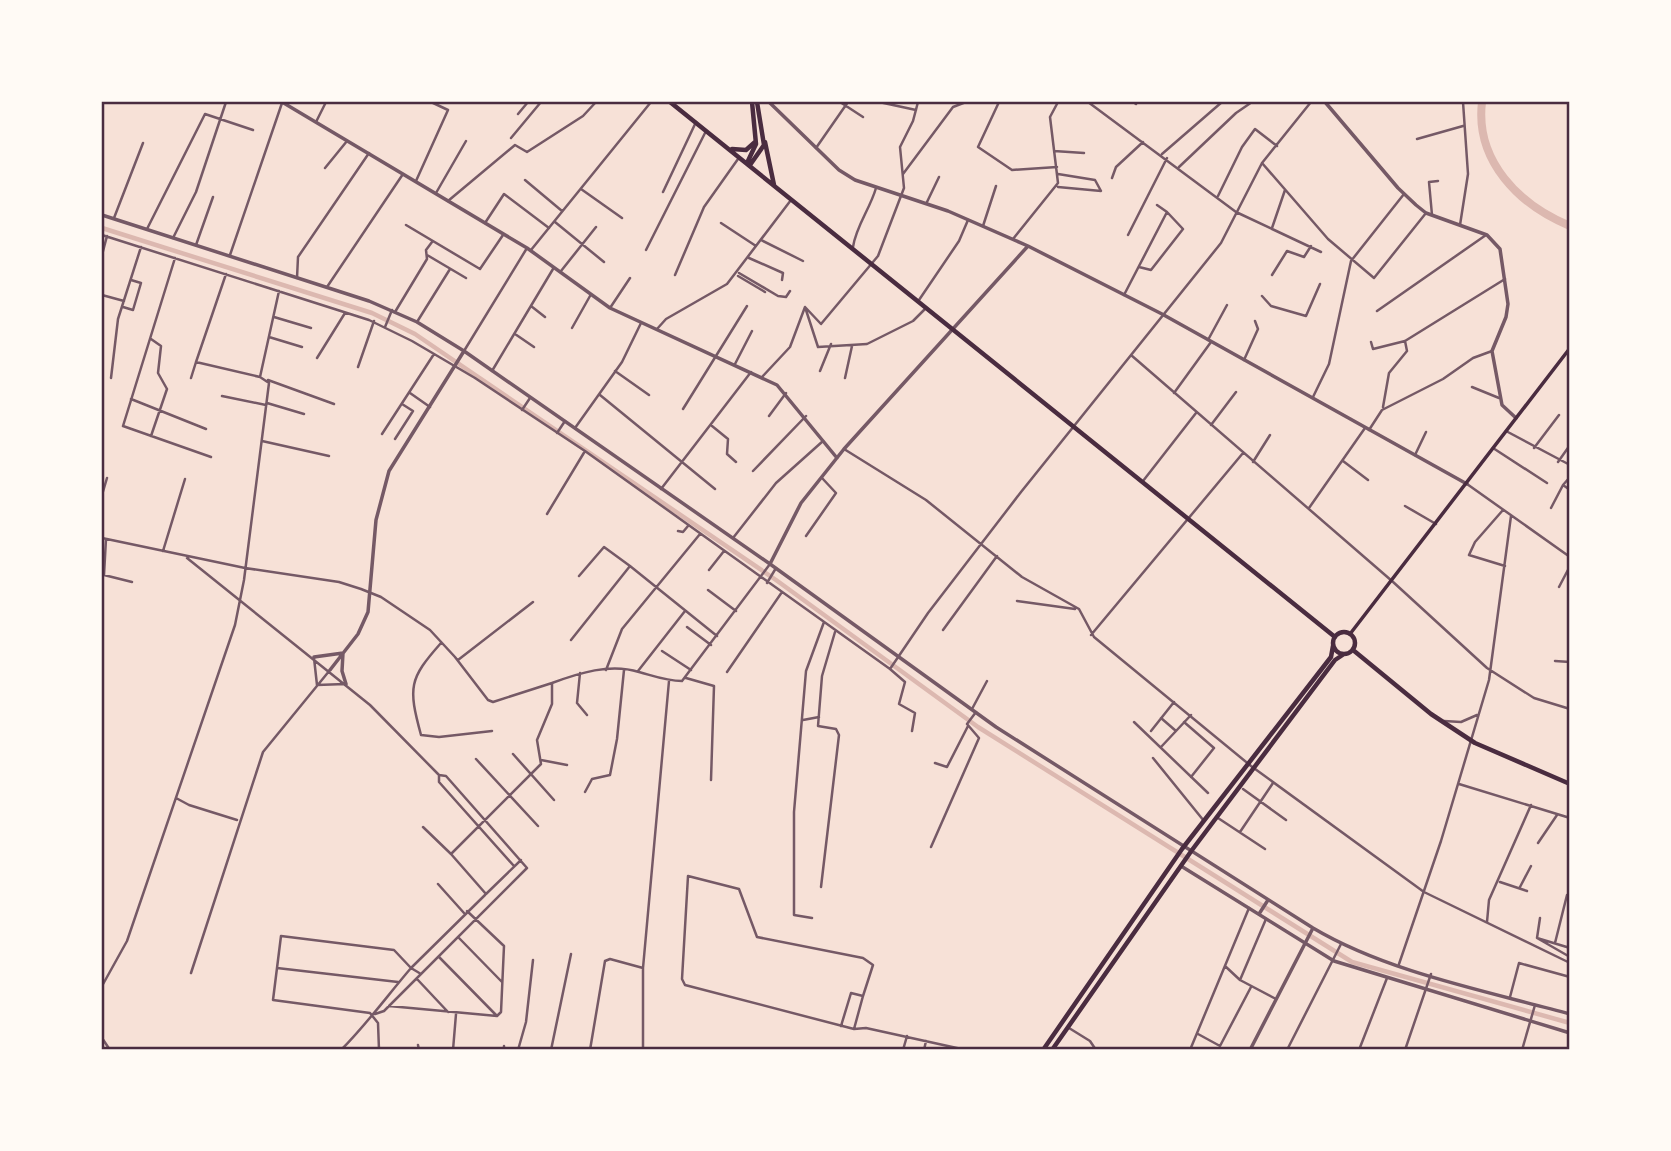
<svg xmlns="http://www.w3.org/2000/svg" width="1671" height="1151" font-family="'Roboto Serif',serif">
  <rect width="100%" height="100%" fill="#f7e1d7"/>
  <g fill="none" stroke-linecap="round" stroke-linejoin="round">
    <path stroke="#dcb8b0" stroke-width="4.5" d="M102,228L372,313L415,334L776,580L978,727L1352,962L1570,1023"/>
    <path stroke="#dcb8b0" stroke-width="8" d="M1482,102C1475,161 1519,205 1570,226"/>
    <path stroke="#755966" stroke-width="2.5" d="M840,102L863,117
      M879,102L916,110
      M999,102L978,147L1012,170L1057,167
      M1088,102L1236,212L1321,252
      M1133,102L1136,104
      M518,114L528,102
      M316,122L326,102
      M511,138L541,102
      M1417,139L1463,126
      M816,148L848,102
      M1054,151L1084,153
      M1162,154L1222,102
      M1262,163L1328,239L1374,278L1426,213
      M1179,167L1236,113L1252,102
      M325,168L347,141
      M903,174L953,107L966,102
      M1112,178L1116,167L1143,142
      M525,180L562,211
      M416,181L448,110L431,102
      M1058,187L1101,191L1095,180L1058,174
      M581,189L622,218
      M663,192L696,122
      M436,193L466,141
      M1218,196L1242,147L1255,129L1277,146
      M448,201L515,145L527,152L583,116L596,102
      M927,202L939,177
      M1157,205L1167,212
      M1432,215L1429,182L1438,181
      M114,218L143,143
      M555,222L604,262
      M485,223L504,194L549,228
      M721,223L756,246
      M406,225L480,269L503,235
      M1460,225L1468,174L1463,102
      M983,226L996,186
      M1272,228L1285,190
      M147,229L205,114L253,130
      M102,235L369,320L412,341L475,378L585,451L890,669L905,682L899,704L915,713L912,731
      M1128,235L1167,158
      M173,238L196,192L226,102
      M1013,239L1058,183L1050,117L1058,102
      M761,240L803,261
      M196,245L213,197
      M853,247C856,226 870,209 876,188
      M531,250L651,102
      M646,250L706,131
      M102,255L107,236
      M230,255L282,103
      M427,255L466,278
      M175,258L123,426L211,457
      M749,258L783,273L782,280
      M561,271L596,227
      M739,273L778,296L786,297L790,291
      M675,275L704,207L738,159
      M1272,275L1287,251L1304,257L1311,246
      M738,276L765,292
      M297,278L298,257L369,153
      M327,287L403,174
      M102,295L124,301
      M1124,295L1167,212L1183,229L1151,270L1139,267
      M1262,296L1271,306L1306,316L1320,284
      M919,300L959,241L968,220
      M531,306L545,317
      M123,307L133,310L141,283L131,280
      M610,308L630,278
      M806,310L818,347L867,344L913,321L926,308
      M1377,311L1486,235
      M395,312L427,259L426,250L432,242
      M274,317L311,328
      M417,322L450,269
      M385,327L392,310
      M572,328L590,296
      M657,329L666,319L727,284L791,200
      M515,334L534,347
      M269,337L302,347
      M151,339L161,346L158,373L167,389L151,436
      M1208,340L1227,305
      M1371,342L1373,349L1405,341L1505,279
      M464,351L527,248
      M1131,355L1392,581L1487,668L1534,698L1570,709
      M317,358L345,313
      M1244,360L1258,329L1255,321
      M196,362L226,274
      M735,364L752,331
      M358,367L374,321
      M492,371L553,269
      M615,371L649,395
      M820,371L831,344
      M260,377L279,291
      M762,377L790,347L805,307L821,324L878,256L904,188L900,147L913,121L918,102
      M111,378L118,319L141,247
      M845,378L852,346
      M268,380L334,404
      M1472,387L1499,398
      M410,393L430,407
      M1174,393L1211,342
      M600,395L715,489
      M222,396L266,405
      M1313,397L1329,364L1351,261L1404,194
      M131,399L206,429
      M267,403L304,414
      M1383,407L1389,373L1407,351L1405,341
      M683,409L747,306
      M522,410L530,398
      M769,416L786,393
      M1211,425L1236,392
      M712,426L728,439L727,454L736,462
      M575,428L622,362L641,323
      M1369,430L1382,410L1443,379L1473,358L1492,351
      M1506,431L1570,465
      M557,433L565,421
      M382,434L434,354
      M395,439L413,411L402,404
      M262,441L329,456
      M1493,448L1547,483
      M1534,448L1559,415
      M844,449L926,500L1022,577L1079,609L1094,637L1251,766L1424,892L1570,963
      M1415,455L1426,432
      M1343,461L1368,480
      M1253,462L1270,435
      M1558,462L1570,445
      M753,471L806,416
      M1570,477L1563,485L1570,490
      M1143,481L1196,413
      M1467,484L1570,557
      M661,489L751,372
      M102,495L107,478
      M1405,506L1436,524
      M1309,508L1365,428
      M1551,508L1563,485
      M1503,510L1475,542L1469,555L1505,566
      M547,514L585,451
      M678,531L683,532L688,526
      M806,536L836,493L822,478
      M102,538L245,568L339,582L361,589L381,597L430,630L455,657L488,700L493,702L552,683
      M733,538L776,483L823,441
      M106,539L104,575L132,582
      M163,551L185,479
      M187,558L370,705L439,775
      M709,570L724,551
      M579,576L604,547L630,566
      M767,583L776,568
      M1559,587L1570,566
      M708,590L736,611
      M1017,601L1075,609
      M687,627L711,645
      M943,630L997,556
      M1091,635L1243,453
      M571,640L630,566L717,636
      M441,643C409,679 408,687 421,735L439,737L492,731
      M662,651L691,670
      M314,658L317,685
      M458,660L533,602
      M1555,661L1570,662
      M890,669L928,613L1021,492L1221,243L1262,163L1311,102
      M606,670L622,629L700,534
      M638,671L685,611
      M727,672L782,592
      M580,673L577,703L587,715
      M686,678L714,686L711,780
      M317,685L345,684
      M972,709L987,681
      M1161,718L1176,731
      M803,720L819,717
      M1444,721L1461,722L1477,715
      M1134,722L1208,793
      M1184,722L1214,748L1191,777
      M1151,731L1174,702
      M1161,747L1191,715
      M513,754L554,800
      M1153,758L1204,821
      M476,759L538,826
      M541,760L567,765
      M935,763L947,767L968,726
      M1459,784L1570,818
      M1243,789L1286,820
      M585,792L592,779L610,775L617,739L624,670
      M176,798L189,805L237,820
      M1218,818L1265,849
      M423,827L451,854
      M1240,832L1273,783
      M1538,843L1557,815
      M931,847L979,738L967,724L976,712
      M521,860L486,894L451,854L541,764L537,740L552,704V683C579,673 610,663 639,672C654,676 666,681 682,681L770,564
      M1500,882L1527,891
      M438,884L464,913
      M821,887L839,735L836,729L818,726L822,676L835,632
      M1520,887L1531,866
      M812,918L794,915V812L806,671L824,622
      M1487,922L1489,900L1531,805
      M459,938L502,982
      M1537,938L1540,918
      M1555,943L1567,895
      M1570,948L1537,938L1570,957
      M439,957L497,1016
      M1399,964L1441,841L1489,680L1511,516
      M1225,966L1240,980L1266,919
      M277,968L398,982
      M191,973L263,752L330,670
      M417,979L448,1012
      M1240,980L1276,999
      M102,986L127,941L235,625L244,580L269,383L260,377L196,362L191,378
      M863,996L873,965L863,958L757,937L739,889L688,876L682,979L685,985L854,1029L866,1028L966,1050
      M1510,997L1519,963L1570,977
      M389,1006L497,1016L501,1012L504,946L467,911
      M375,1014L384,1011L527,868L446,776L439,775V782L514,866
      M841,1026L851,993L863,996L854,1029
      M1069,1028L1090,1041L1096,1050
      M1198,1034L1220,1046L1251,987
      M102,1038L110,1050
      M418,1045L419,1050
      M341,1050C367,1024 387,996 411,968L421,974
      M379,1050L378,1023L370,1013L273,1000L281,936L394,950L411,968L485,895
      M453,1050L456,1014
      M504,1050V1046
      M518,1050L526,1022L533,960
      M551,1050L571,954
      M590,1050L605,961L610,959L643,968
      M643,1050V968L669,681
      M903,1050L907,1036
      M924,1050L926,1041
      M1190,1050L1249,908
      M1287,1050L1341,944
      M1359,1050L1387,978
      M1405,1050L1431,974
      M1522,1050L1535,1005"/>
    <path stroke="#755966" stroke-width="3.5" d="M282,102L527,248L610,308L777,385L837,458
      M769,102L839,170L855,180L948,211L1028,246L1162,314L1467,484
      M1325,102L1398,188L1416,205L1426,213L1487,235L1500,249L1508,304L1506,317L1492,351L1502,405L1516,418
      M102,215L369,301L417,322L464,351L770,564L996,727L1313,928C1387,972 1486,991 1570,1014
      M770,564L801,503L844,449L1028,246
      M314,657L343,653L342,671L346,684
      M330,670L358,634L368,612L376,520L389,471L464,351
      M1181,866L1334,961L1570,1033
      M1259,914L1268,900
      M1250,1050L1313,928"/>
    <path stroke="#4a2c40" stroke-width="3.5" d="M1350,634L1570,348"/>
    <path stroke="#4a2c40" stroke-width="4.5" d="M670,102L1335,637
      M765,142L774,185
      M732,149L746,150L755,142
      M747,163L756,144L752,102
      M750,165L764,145L757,102
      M1333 643a11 11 0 1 1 22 0a11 11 0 1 1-22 0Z
      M1353,650L1431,714L1475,743L1570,784
      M1043,1050L1182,849L1331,657L1333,646
      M1052,1050L1192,850L1335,660L1344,654"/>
  </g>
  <rect width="1671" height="1151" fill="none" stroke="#fffaf5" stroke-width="206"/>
  <rect x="103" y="103" width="1465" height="945" fill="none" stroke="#4a2c40" stroke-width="2.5"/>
</svg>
